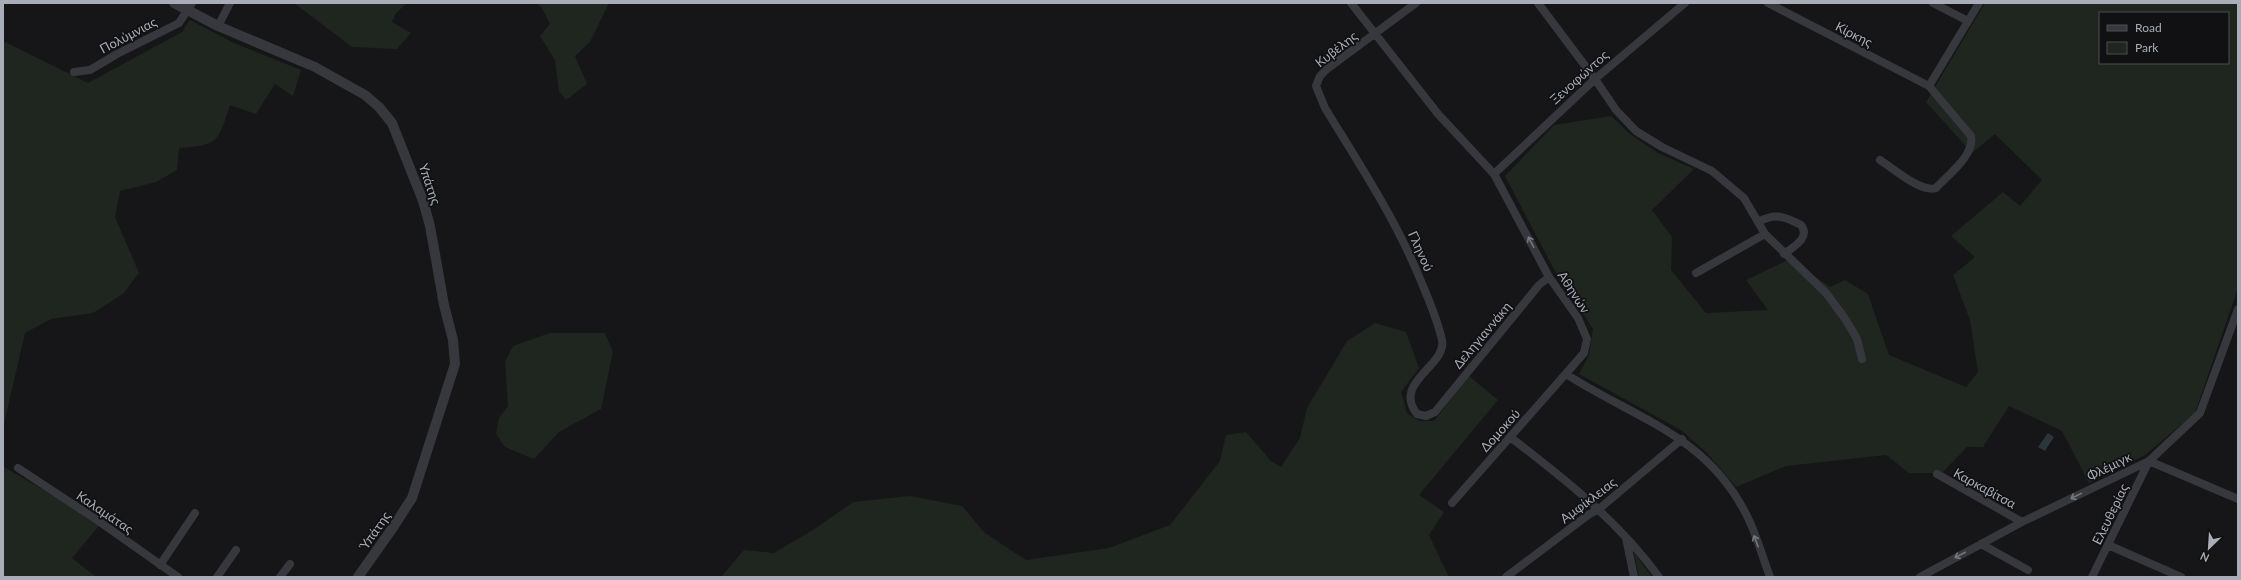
<svg xmlns="http://www.w3.org/2000/svg" width="2241" height="580" font-family="Lato,sans-serif">
  <rect width="100%" height="100%" fill="#161618"/>
  <path fill="#1e261f" fill-rule="evenodd" d="M294,3H407L396,13L392,22L411,33L397,49L352,47Z
    M536,3H609L590,42L575,56L587,84L566,100L559,91L555,60L540,36L550,24L542,8Z
    M1985,3H2238V288L2195,413L2145,455L2089,483L2062,431L2009,406L1983,447H1967L1942,473H1909L1886,455L1786,466L1736,487L1707,453L1681,430L1579,374L1589,355L1593,329L1556,273L1505,176L1554,125L1611,116L1630,134L1658,153L1694,169L1652,210L1672,237L1671,270L1706,313L1768,310L1746,280L1790,259L1830,287L1845,280L1868,294L1889,355L1966,387L1978,372L1970,320L1953,275L1975,257L1951,236L2003,192L2020,206L2042,180L1995,134L1972,153L1926,102ZM2100,13H2228V63H2100Z
    M190,20L234,43L301,70L293,96L275,84L256,114L230,105C218,142 219,145 179,148L177,170L156,182L120,191L115,217L139,273L124,293L93,313L51,319L25,333L4,424V467L101,523L72,558L96,577H3V41L88,83L182,32Z
    M1375,323L1406,332L1419,368L1401,392L1407,413L1419,421H1434L1469,376L1498,400L1419,495L1444,512L1429,535L1449,577H721L744,550L774,553L816,528L853,502L910,496L962,506L985,533L1026,560L1109,548L1170,525L1220,461L1226,435L1246,432L1271,461L1281,467L1300,438L1307,408L1347,341Z
    M550,333H605L613,352L601,409L559,432L534,459L505,447L496,434L499,418L508,406L505,362L513,346Z
    M1634,553L1652,577H1639Z"/>
  <path fill="#2c353c" d="M2048,433L2054,437L2045,451L2038,447Z"/>
  <g fill="none" stroke-linecap="round" stroke-linejoin="round">
    <path stroke="#37383d" stroke-width="8" d="M1351,3L1438,114L1494,174L1549,277L1578,318L1587,339L1584,353L1452,503
      M1416,3L1327,69L1320,76L1316,86L1325,108C1358,162 1393,215 1418,274C1427,296 1437,317 1442,340C1447,366 1392,382 1417,414L1426,416L1435,412L1539,285L1549,277
      M1538,3L1595,79L1616,110L1636,131L1662,147L1712,171L1744,198L1765,234L1826,293L1846,320L1857,339L1862,359
      M1768,3L1929,86L1971,136C1975,155 1948,175 1936,188C1921,193 1893,168 1880,160
      M1933,3L1968,21
      M218,26L230,3
      M74,72L90,70L117,54L179,23L192,3
      M1929,86L1979,3
      M1494,174L1595,79L1685,3
      M1758,222C1775,213 1784,216 1801,225C1811,238 1793,247 1784,254
      M1696,273L1765,234
      M1566,374C1634,418 1704,434 1745,512C1756,532 1762,556 1770,577
      M1510,437C1565,479 1618,521 1659,577
      M2149,461L2238,499
      M18,468L97,520L178,577
      M1937,474L2022,522
      M1626,538L1634,577
      M1981,544L2028,570
      M2108,545L2181,577
      M160,565L195,513
      M217,577L236,550
      M280,577L290,564
      M1506,577L1588,515L1599,509L1682,439
      M1920,577L2022,522L2149,461L2200,413L2238,309
      M2092,577L2149,461"/>
    <path stroke="#37383d" stroke-width="10" d="M174,3L218,26L315,67L365,95L379,107L392,123L423,201L430,226L444,305L453,340L455,364L412,498L394,526L358,577"/>
  </g>
  <defs><path id="oneway-shaft" d="M-6 0H5M1.5-3L5.5 0L1.5 3" fill="none" stroke-width="1.6" stroke-linecap="round" stroke-linejoin="round"/></defs>
  <g stroke="#757881">
    <use href="#oneway-shaft" transform="translate(1531 242) rotate(-118)"/>
    <use href="#oneway-shaft" transform="translate(2076 496) rotate(154)"/>
    <use href="#oneway-shaft" transform="translate(1756 541) rotate(-111)"/>
    <use href="#oneway-shaft" transform="translate(1960 555) rotate(152)"/>
  </g>
  <g text-anchor="middle" stroke-width="3.5" stroke-linejoin="round" paint-order="stroke">
    <g font-size="13" fill="#a8adb8" stroke="#111113">
      <text transform="translate(1854 34) rotate(27)" y="5">Κίρκης</text>
      <text transform="translate(128 35) rotate(-28)" y="5">Πολύμνιας</text>
      <text transform="translate(1336 49) rotate(-38)" y="5">Κυβέλης</text>
      <text transform="translate(1579 77) rotate(-42)" y="5">Ξενοφώντος</text>
      <text transform="translate(430 184) rotate(71)" y="5">Υπάτης</text>
      <text transform="translate(1421 251) rotate(66)" y="5">Γληνού</text>
      <text transform="translate(1574 292) rotate(57)" y="5">Αθηνών</text>
      <text transform="translate(1482 335) rotate(-50)" y="5">Δεληγιαννάκη</text>
      <text transform="translate(1500 430) rotate(-48)" y="5">Δομοκού</text>
      <text transform="translate(2109 466) rotate(-26)" y="5">Φλέμιγκ</text>
      <text transform="translate(1985 488) rotate(29)" y="5">Καρκαβίτσα</text>
      <text transform="translate(1588 500) rotate(-37)" y="5">Αμφίκλειας</text>
      <text transform="translate(105 512) rotate(34)" y="5">Καλαμάτας</text>
      <text transform="translate(2110 514) rotate(-64)" y="5">Ελευθερίας</text>
      <text transform="translate(375 530) rotate(-55)" y="5">Ύπάτης</text>
    </g>
  </g>
  <rect width="2241" height="580" fill="none" stroke="#a8adb8" stroke-width="8"/>
  <rect x="2099" y="12" width="130" height="52" fill="#111113" stroke="#4d4f55"/>
  <rect x="2107" y="25" width="20" height="6" fill="#37383d" stroke="#4d4f55"/>
  <text x="2135" y="32" font-size="12" fill="#a8adb8">Road</text>
  <rect x="2107" y="42" width="20" height="12" fill="#1e261f" stroke="#4d4f55"/>
  <text x="2135" y="52" font-size="12" fill="#a8adb8">Park</text>
  <g transform="translate(2209 548) rotate(205)" stroke="#111113" stroke-width="3" paint-order="stroke">
  <path d="M0-3L7 15L0 10L-7 15Z" fill="#a8adb8"/>
  <text y="-6" font-size="11" font-weight="bold" text-anchor="middle" fill="#a8adb8">N</text>
  </g>
</svg>
